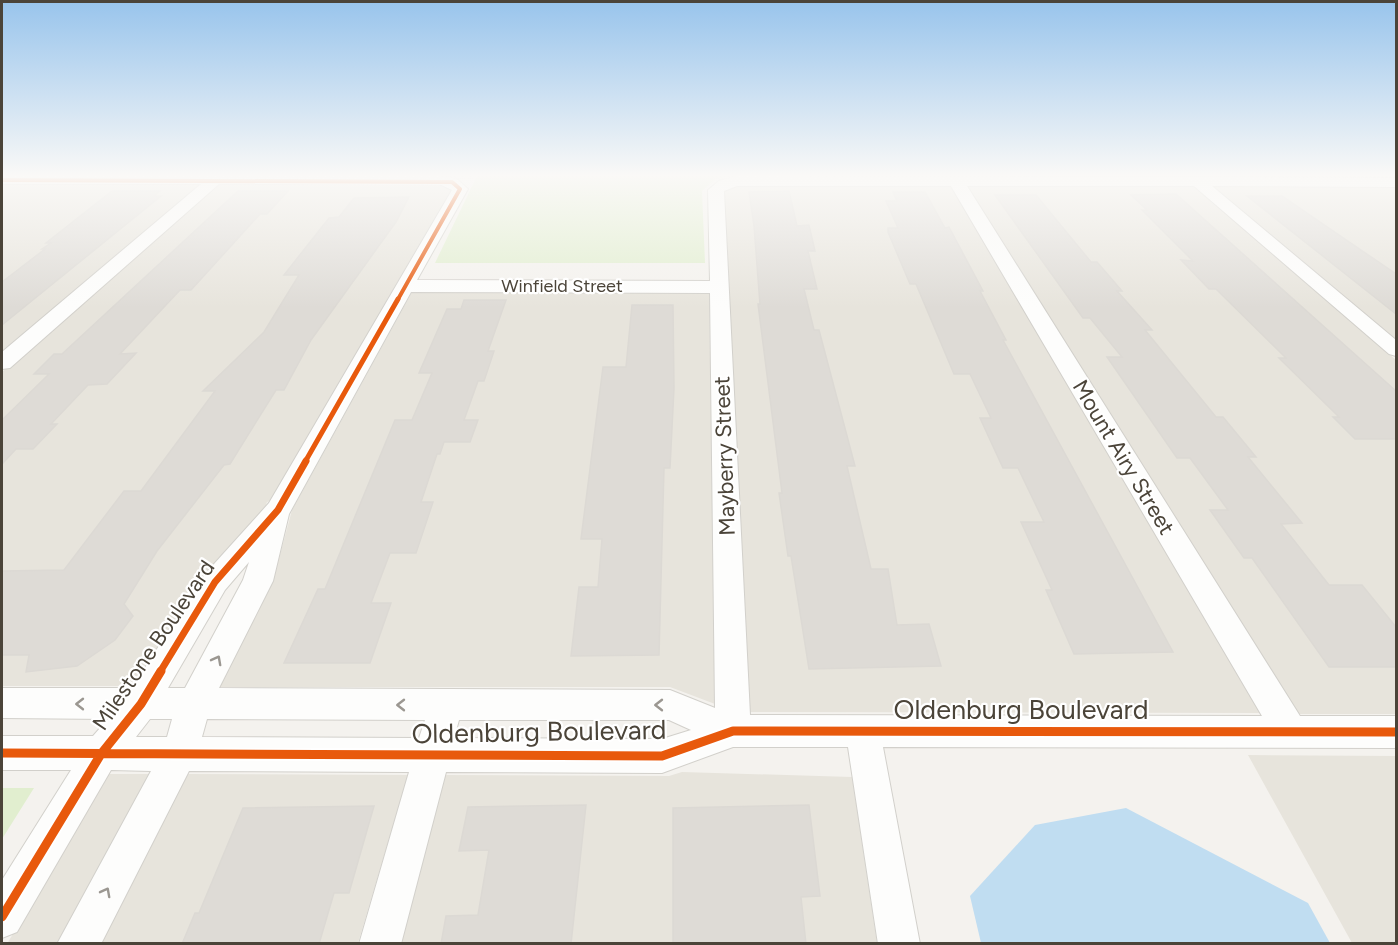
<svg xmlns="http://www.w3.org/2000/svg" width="1398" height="945" font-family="Figtree,sans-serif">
  <rect width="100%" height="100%" fill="#f4f2ee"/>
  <path fill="#e7e4dc" d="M738,176H1396V178H736Z
    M2,183L204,184L2,354Z
    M219,184H436L451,190L270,501L267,502L264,510L135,686H2V372Z
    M732,185H951L1262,713L750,712L724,191Z
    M966,185H1194L1396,360V714H1297Z
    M1209,185H1396V341Z
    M412,292H709L715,704L670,687H219L273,581L292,510Z
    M1248,755L1396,756V943H1352Z
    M682,772L852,777L877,943L401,944L444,775L669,776Z
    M107,774H150L57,943L7,944Z
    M186,774L408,775L358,943L100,944Z"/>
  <path fill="#e1eecf" d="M477,176H732L715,179L702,191L705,263H435Z
    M2,788H34L2,839Z"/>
  <path fill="#c0ddf1" d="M1126,808L1308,903L1330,943H981L970,896L1035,825Z"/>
  <path fill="#dedbd6" stroke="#dcd9d4" stroke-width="1.5" d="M112,191H160L154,196H161L2,325V282L45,249H42L51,243H46Z
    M238,191H288L267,214H260L191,290H180L120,354L136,353L107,384L88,385L51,424H57L33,449H16L2,464V420L49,374H34L54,354H62Z
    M789,191L797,226L809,225L815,251H808L817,289H804L814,330H819L855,466H847L871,569H888L897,625L929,624L941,666L809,669L791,556H788L779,493H782L758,304H760L754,226L749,192Z
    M893,192H925L945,228L949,227L983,291H980L1006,340H1003L1173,652L1074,654L1046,590H1052L1021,522H1044L1018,468H1003L980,418H991L970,374H954L916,284H910L888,232V228H898L886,201H897Z
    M1176,194L1396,391V439H1355L1333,417H1339L1279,358H1286L1216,289H1209L1181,260L1193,261L1142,210H1147L1131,195Z
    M995,195H1036L1091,262H1097L1122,291H1117L1152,330H1145L1216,417H1223L1256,457H1248L1302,523L1281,524L1329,585H1362L1396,627V667H1329L1252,558H1244L1210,510H1228L1190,458H1177L1107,357H1122L1090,318H1083Z
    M1247,196H1282L1396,274V314Z
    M409,197L396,222L311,340L284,390H276L230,464L224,465L157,551L124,604L133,616L115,640L77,666L26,672L29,655H2V571L64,570L124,491H141L215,391H203L264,332L299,275H284L329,218L339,217L354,198Z
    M464,300H506L488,351H494L484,381H478L464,420H478L470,442H444L440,454H437L421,502H433L416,553H390L371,603H391L370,663H284L318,589H325L395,420H412L432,373H419L447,309H461Z
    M632,305H673L674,388L670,468H664L659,655L571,656L579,587H598L602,539H581L603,367H626Z
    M586,805L571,944H441L446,916L478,915L489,850L459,851L468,807Z
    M809,805L820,896L801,897L806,944H673V808Z
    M374,806L349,893H334L319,944H182L195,913H199L243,808Z"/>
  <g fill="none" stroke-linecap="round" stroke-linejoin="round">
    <defs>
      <path id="minor" d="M2,176H441L457,179L468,189L417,280L710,281L708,190L719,181L737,176L1396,178V187L1212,186L1396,340V356L1389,354L1194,186H967L1300,716H1396V748L883,747L920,944H878L848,747H733L662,773L446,772L401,944H359L409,772L189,771L101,944H57L151,771L111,770L17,932L2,938V880L71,770H2V736H93L108,719L2,718V688H132L205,574L269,503L452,190L439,184H219L10,368L2,369V352L201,184H2ZM737,186H951L1262,716L750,715L724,191ZM411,292L710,293L715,708L670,690L219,688L273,581L289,514ZM249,562L243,580L185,688H168L225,590ZM150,719H172L167,737H136ZM207,719L425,720L419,738L202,737ZM459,720H669L691,730L662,739L454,738Z"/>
    </defs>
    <use href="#minor" stroke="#d2d0cb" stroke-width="2"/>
    <use href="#minor" fill="#fdfdfc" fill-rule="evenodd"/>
    <defs>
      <path id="cycleway-far3" d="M2,180L452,182L460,189L397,301"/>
      <path id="cycleway-far2" d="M305,462L398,299"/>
      <path id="cycleway-far1" d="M160,672L215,582L278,510L306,461"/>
      <path id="cycleway" d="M2,753L662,756L733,731L1396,732
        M2,917L101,754L141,704L161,671"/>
    </defs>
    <use href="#cycleway-far3" stroke="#fff" stroke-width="6"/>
    <use href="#cycleway-far2" stroke="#fff" stroke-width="8"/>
    <use href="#cycleway-far1" stroke="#fff" stroke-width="10"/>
    <use href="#cycleway" stroke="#fff" stroke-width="13"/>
    <use href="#cycleway-far3" stroke="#e8590c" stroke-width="4"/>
    <use href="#cycleway-far2" stroke="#e8590c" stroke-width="5"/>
    <use href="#cycleway-far1" stroke="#e8590c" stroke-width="7"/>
    <use href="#cycleway" stroke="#e8590c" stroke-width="9"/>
  </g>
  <defs><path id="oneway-chevron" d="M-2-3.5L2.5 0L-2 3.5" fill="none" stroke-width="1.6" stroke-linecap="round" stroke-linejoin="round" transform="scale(1.5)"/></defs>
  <g stroke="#9b9791">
    <use href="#oneway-chevron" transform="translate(217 660) rotate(-62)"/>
    <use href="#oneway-chevron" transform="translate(80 704) rotate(-180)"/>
    <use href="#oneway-chevron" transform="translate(401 705) rotate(-180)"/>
    <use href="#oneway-chevron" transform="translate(659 705) rotate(180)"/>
    <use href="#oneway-chevron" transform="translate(106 892) rotate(-62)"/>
  </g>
  <linearGradient id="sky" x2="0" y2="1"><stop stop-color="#98c4ec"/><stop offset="0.57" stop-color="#faf9f7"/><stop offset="1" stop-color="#faf9f7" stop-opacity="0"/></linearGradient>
  <rect width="1398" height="308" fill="url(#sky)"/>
  <g text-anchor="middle" stroke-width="4.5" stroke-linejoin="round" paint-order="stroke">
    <g font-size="18" fill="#4b4439" stroke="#fff">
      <text x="562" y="292">Winfield Street</text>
    </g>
    <g font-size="22" fill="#4b4439" stroke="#fff">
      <text transform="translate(724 456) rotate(-92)" y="8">Mayberry Street</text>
      <text transform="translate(1124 457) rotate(59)" y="8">Mount Airy Street</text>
      <text transform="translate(153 645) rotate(-56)" y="8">Milestone Boulevard</text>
    </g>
    <g font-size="27" fill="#4b4439" stroke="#fff">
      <text x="1021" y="719">Oldenburg Boulevard</text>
      <text transform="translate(539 732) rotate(-1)" y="9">Oldenburg Boulevard</text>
    </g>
  </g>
  <rect width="1398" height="945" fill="none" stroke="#4b4439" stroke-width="6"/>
</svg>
